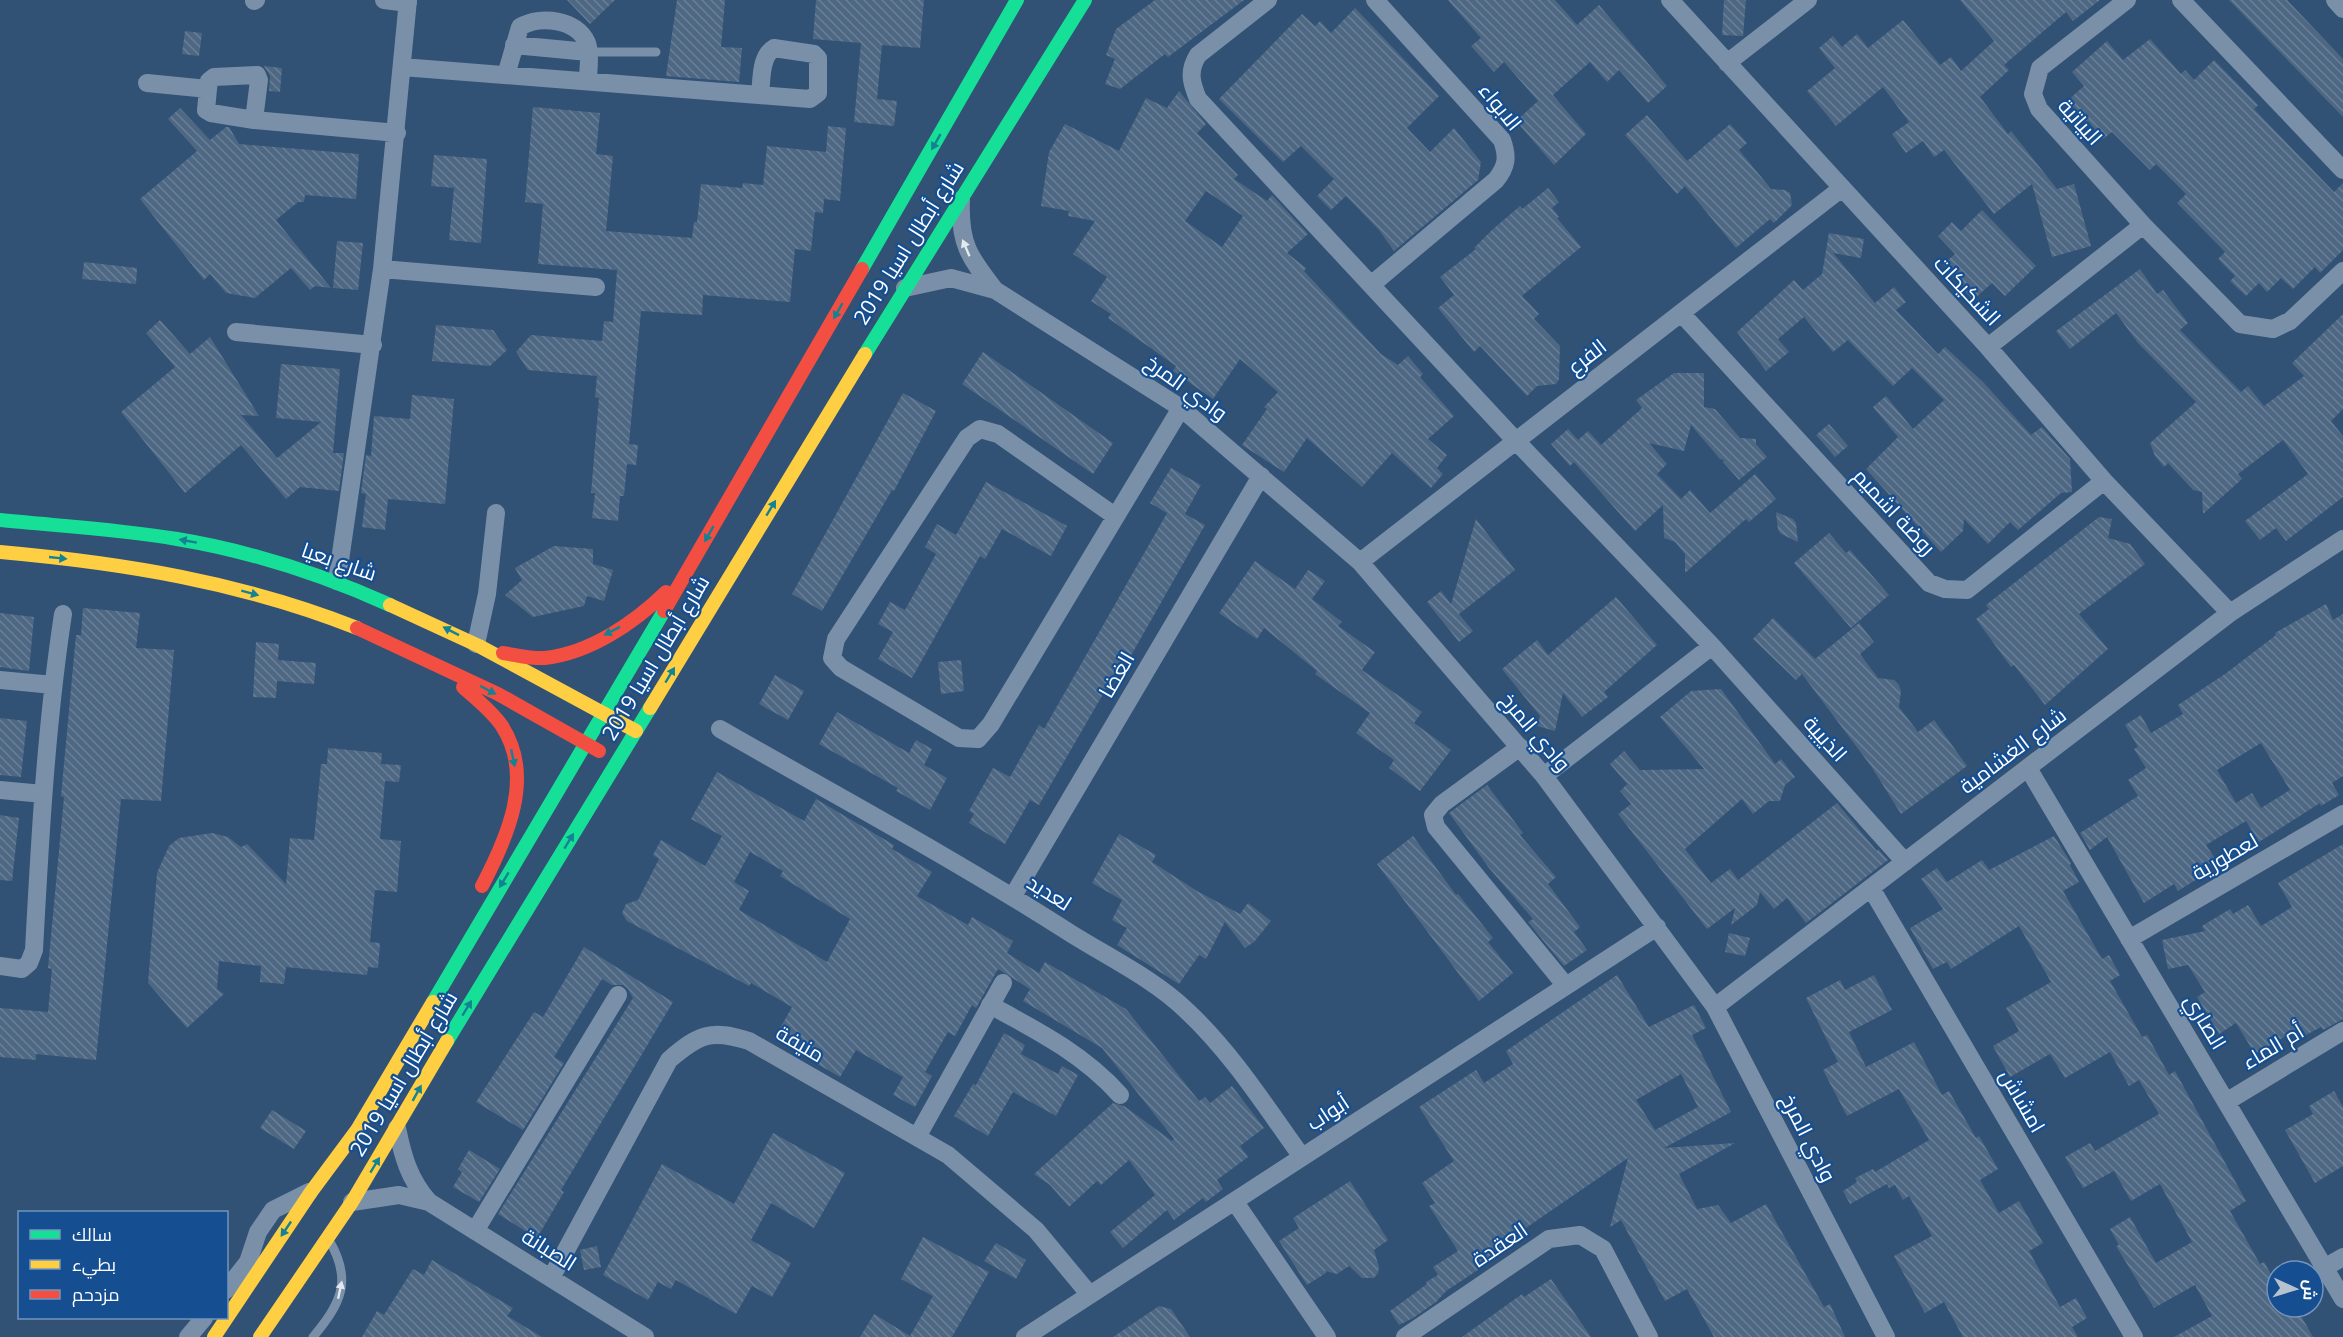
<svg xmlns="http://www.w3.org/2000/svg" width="2343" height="1337" font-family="'Open Sans',Cairo,sans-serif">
  <defs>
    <pattern id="building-back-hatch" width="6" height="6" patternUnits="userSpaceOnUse" patternTransform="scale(1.5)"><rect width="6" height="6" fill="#4e6884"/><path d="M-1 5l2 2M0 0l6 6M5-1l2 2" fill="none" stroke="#697f96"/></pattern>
  </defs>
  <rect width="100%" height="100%" fill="#315175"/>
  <path fill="url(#building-back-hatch)" fill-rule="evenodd" d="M567,0H615L590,24Z
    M677,0H725L721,47L742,48L739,82L666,76Z
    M816,0H924L920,48L882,45L877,99L897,101L894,126L854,122L861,43L813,39Z
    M1155,0H1244L1168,57L1165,54L1120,89L1105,84L1115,59L1106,55L1116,29Z
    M1448,0H1555L1577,25L1599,5L1667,86L1648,103L1619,70L1607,82L1590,62L1553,95L1586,134L1554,165L1516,121L1538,101L1504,62L1494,72L1471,46L1481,38Z
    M1724,0H1746L1743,36L1722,35Z
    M1960,0H2100L2073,21L2066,12L2004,65L2009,70L1980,97L2008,134L2011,131L2057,189L2074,184L2091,246L2052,257L2032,184L1994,214L1944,150L1934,157L1923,141L1906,153L1892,134L1909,122L1883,87L1836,126L1807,91L1835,68L1819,48L1833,36L1842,47L1857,34L1868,48L1903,20L1940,65L1951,57L1961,71L1994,41Z
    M2229,0H2287L2306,20L2343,59V117Z
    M1355,8L1439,96L1407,128L1430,152L1454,128L1481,162L1478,180L1394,251L1379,230L1346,196L1331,210L1317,196L1334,179L1301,146L1283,162L1219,99L1302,14L1315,26L1320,21L1331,33Z
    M185,31L202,33L199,56L182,54Z
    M2150,39L2181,74L2185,70L2194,80L2214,60L2258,105L2254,109L2334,192L2343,183V250L2320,273L2315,267L2293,289L2281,278L2267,292L2259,283L2246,296L2230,281L2235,276L2218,259L2225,252L2177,203L2186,194L2156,164L2150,170L2112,132L2103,139L2088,121L2085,124L2066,102L2084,86L2072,72L2107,41L2123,60Z
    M264,66L282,68L280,92L269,91L270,76Z
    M1179,91L1206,124L1197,133L1238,175L1234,179L1267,201L1272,195L1308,234L1287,253L1306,268L1304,271L1381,354L1398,365L1408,356L1423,374L1420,377L1454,416L1428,439L1447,455L1437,468L1443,474L1431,488L1392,453L1362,487L1307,438L1284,472L1242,445L1267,409L1264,407L1278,392L1240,359L1213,399L1173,371L1176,366L1108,318L1111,314L1091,301L1107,277L1073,254L1095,221L1068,216L1069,211L1041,206L1049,152L1065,124L1119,151L1146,98L1167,108ZM1206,191L1243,216L1222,247L1185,221Z
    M533,107L600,113L596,154L613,156L606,231L692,238L694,222H697L701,184L742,188L743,183L763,185L767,146L826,152L828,126L846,128L840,201L824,199L823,213L815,212L811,251L795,249L790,302L703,295L702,315L641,311L629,444L638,445L636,465L627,464L624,496H620L618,521L592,518L595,493H591L599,398L595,397L597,376L528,370L516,352L531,335L602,341L604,321L613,322L617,270L538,264L543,204L525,202Z
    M180,108L210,140L226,127H229L239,144L359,154L356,199L305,195L304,202H298L276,220L331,288L315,286L310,290L291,268L255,298L226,293L210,274L204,280L140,199L197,151L168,119Z
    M1647,115L1687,161L1730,124L1747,143L1739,150L1771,189L1785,190L1790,193L1792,205L1774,223L1770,219L1736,248L1685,186L1677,194L1625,135Z
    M434,155L487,159L481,243L449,240L454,188L431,186Z
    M1548,188L1559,202L1552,208L1559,217L1557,218L1581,247L1522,296L1539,314L1534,319L1560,346L1559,379L1556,384L1537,386L1527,396L1480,346L1474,352L1438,308L1454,295L1440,277L1476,249L1474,248L1493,229L1520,206L1522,209Z
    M1982,210L2036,266L2005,296L1992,283L1973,300L1943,264L1955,254L1938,236L1952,222L1961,231Z
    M1829,233L1864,239L1861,258L1833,253L1875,303L1894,287L1906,302L1896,310L1938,354L1945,347L1983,382L2031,435L2042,427L2070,459L2072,492L2061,493L2018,530L2010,522L1988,544L1964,519L1963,531L1941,552L1866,469L1898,437L1873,407L1886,396L1913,429L1944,400L1912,368L1893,386L1848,340L1833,352L1804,317L1778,339L1789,352L1766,371L1737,332L1794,280L1803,290L1822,274Z
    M337,241L363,243L358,290L333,288Z
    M84,262L137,268L136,284L82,279Z
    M2140,269L2157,294L2163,290L2188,323L2180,330L2241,392L2248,386L2264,406L2304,376L2292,363L2343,314V409L2331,421L2343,436V497L2286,541L2276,528L2260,540L2245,521L2308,474L2283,440L2238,474L2242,479L2203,514L2202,492L2193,490L2168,463L2164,467L2155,456L2150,443L2196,402L2138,343L2116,313L2070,349L2056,331Z
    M160,320L190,354L210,337L259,416L241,415L277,458L321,422L276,418L281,364L340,369L333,453H344L339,491L300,487L286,499L241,445L185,493L121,412L175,367L146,333Z
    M436,325L493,330L507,350L490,366L432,361Z
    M983,352L1113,443L1093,474L962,384Z
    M1674,373H1704V407L1715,409L1740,438L1756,439V444L1767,457L1739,480L1723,462L1724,460L1720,459L1691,425L1684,451L1649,443L1667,464L1657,474L1681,499L1690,490L1710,513L1755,474L1776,499L1749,522L1746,519L1685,573V554L1675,542L1664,538L1663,505L1635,531L1574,462L1570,466L1551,444L1568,429L1578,440L1588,431L1601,445L1642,408L1636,400Z
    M903,393L936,411L894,491L892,490L822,611L792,594Z
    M412,395L454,399L445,504L388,499L385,530L362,527L366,494L361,493L366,455L371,456L374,416L410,419Z
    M1829,424L1848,446L1835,457L1816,435Z
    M1171,468L1201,485L1185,514L1205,525L1129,659L1125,656L1039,805L1030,800L1005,844L969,823L974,814L969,811L993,768L1010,777L1039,725L1044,729L1167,513L1150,503Z
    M986,482L1067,526L1051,556L1002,529L985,559L980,556L912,678L878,659L893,632L878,624L890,602L905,610L936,554L925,547L937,524L956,535Z
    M1776,512L1793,519L1796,523L1798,542L1781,534L1778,530Z
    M2099,517L2112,519L2108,538L2130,544L2145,564L2079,614L2108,649L2045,705L2014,665L2011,667L1976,619L1989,609L1986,605Z
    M1476,519L1515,570L1459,614L1473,631L1459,642L1427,602L1441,591L1451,604Z
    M1829,533L1846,553L1850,550L1889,595L1851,628L1794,563Z
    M554,546L593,549V564L613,570L604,601L587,596L584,606L533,617L505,595L522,580L515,568Z
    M1255,561L1295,589L1308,570L1325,581L1312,599L1342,622L1338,626L1375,652L1362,670L1422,712L1414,723L1451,750L1420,791L1389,768L1394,760L1356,733L1370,713L1315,674L1317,671L1264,628L1257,639L1219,613Z
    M1616,597L1657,645L1604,692L1608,697L1582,717L1563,693L1555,731L1537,726L1540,716L1502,669L1537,640L1548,655Z
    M2326,604L2333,620L2343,614V776L2332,783L2339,795L2321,806L2320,803L2259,842L2246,821L2206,845L2216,860L2202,869L2205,874L2178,891L2174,884L2144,903L2107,837L2090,850L2080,833L2138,796L2128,780L2146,768L2134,749L2138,747L2125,725L2141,715L2151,733L2183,714L2178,705L2225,674L2276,635L2275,633ZM2261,743L2290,790L2261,808L2252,793L2236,803L2217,770Z
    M83,608L140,613L136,648L174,650L161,801L121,799L96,1060L36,1054V1060L0,1057V1008L48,1012L52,969L48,968L64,797L61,796L76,635H81Z
    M0,613L34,617L29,671L0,667Z
    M1773,618L1815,659L1859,623L1874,642L1860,654L1878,678L1894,680L1899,685L1901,691L1899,707L1918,732L1934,720L1967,766L1901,814L1871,766L1802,674L1796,680L1753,639Z
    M256,642L279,644L278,660L316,663L314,684L277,681L276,698L253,697Z
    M961,660L964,691L941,694L938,662Z
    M775,675L804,691L788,720L759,704Z
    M1721,689L1775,764L1781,759L1795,777L1785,785L1780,801H1769L1753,814L1742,799L1685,849L1711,883L1730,869L1738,880L1837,803L1877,851L1878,849L1888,860L1806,923L1787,898L1774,909L1760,892L1757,905L1731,925L1735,908L1707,929L1618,814L1631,804L1620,791L1627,784L1610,764L1624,751L1640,770L1704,769L1660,717L1691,691Z
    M837,712L909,753L916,740L932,749L924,765L947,778L930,810L896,791L898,788L819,744Z
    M0,718L27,721L21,777L0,775Z
    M328,748L382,753L381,764L401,765L399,782L385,781L380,839L401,841L397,892L375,890L370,942L380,943L378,968L368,967L367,975L286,967L284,984L260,982L261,966L219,961L217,989L224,994L187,1028L148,983L157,873L169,846L179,838L212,833L228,837L241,847L247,844L286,884L290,838L314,840L321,764H327Z
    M717,772L804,821L816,799L894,845L892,849L932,872L917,896L968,925L972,917L1013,941L1007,953L1039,973L1045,962L1126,1009L1199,1101L1205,1097L1210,1103L1232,1086L1264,1128L1240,1146L1248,1157L1217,1180L1223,1189L1206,1202L1203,1198L1174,1220L1167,1210L1123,1248L1110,1232L1155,1195L1129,1160L1101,1185L1097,1181L1069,1207L1050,1185L1034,1174L1113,1103L1124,1106L1172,1141L1174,1139L1102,1048L1023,1001L1030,989L998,969L976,1008L972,1005L955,1036L948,1032L925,1072L932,1076L915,1107L893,1095L903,1077L856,1050L840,1077L774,1039L792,1007L751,983L749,986L627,921L622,913L626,904L638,900L659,859L653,855L661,840L705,866L722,836L691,819ZM750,852L783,871L780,876L850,919L827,962L739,910L749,891L734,882Z
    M1487,785L1523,833L1520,835L1556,877L1548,884L1580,927L1574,932L1587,950L1564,966L1528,922L1533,919L1489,868L1449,813Z
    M0,815L19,818L12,881L0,880Z
    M1119,834L1156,855L1152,862L1197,891L1240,914L1248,903L1271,921L1254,942L1245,948L1225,922L1206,959L1199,955L1179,984L1117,945L1127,928L1112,920L1122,900L1092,883Z
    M1413,836L1456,895L1458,894L1493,938L1488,942L1513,973L1479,1001L1377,864Z
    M2054,836L2071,863L2070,865L2079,882L2063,891L2102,959L2109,955L2120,975L2110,981L2142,1037L2147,1035L2169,1075L2175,1071L2246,1201L2230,1211L2260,1264L2264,1262L2277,1285V1307H2296L2313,1337H2174L2212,1316L2195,1285L2154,1308L2116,1246L2119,1245L2110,1229L2130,1217L2156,1263L2192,1242L2160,1184L2131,1201L2114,1171L2083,1188L2065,1157L2090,1143L2095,1151L2159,1114L2139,1080L2129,1086L2110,1052L2065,1078L2050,1054L2010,1077L1993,1046L2019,1031L2006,1008L2051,982L2019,926L1951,969L1947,962L1933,969L1910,928L1943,909L1921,879L1937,868L1947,882L1982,860L1989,870Z
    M2343,844V1019L2323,1030L2321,1027L2306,1035L2301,1027L2255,1054L2236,1023L2219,1034L2197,997L2205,992L2188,965L2168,969L2162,940L2205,931L2202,926L2230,909L2233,914L2248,905L2261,926L2292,907L2278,883Z
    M1729,933L1750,938L1745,956L1725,952Z
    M584,947L673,1002L561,1190L564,1192L537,1238L498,1214L633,998L628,989L623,985H612L602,979L554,1057L564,1063L523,1130L476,1102L534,1012L543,1017Z
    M1617,975L1649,1027L1694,1005L1706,1028L1692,1035L1731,1112L1664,1148L1735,1143L1679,1174L1697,1209L1718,1205L1731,1223L1766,1204L1824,1307L1830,1304L1845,1337H1714L1687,1289L1665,1301L1621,1220L1610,1227L1628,1158L1501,1245L1505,1252L1446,1291L1436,1302L1413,1318L1399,1325L1390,1311L1427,1284L1426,1282L1438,1275L1433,1267L1458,1251L1429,1206L1435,1203L1422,1183L1454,1161L1419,1107L1476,1070L1484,1083L1513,1064L1506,1051ZM1681,1074L1698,1107L1655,1130L1636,1100Z
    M1874,975L1892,1010L1849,1032L1866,1067L1914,1042L1942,1095L1949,1091L1976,1138L1979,1136L1998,1169L1980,1180L1999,1213L2019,1201L2043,1243L2029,1251L2060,1307L2076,1298L2087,1318L2072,1327L2078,1337H1963L1944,1302L1925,1313L1894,1256L1932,1236L1909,1196L1903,1200L1895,1185L1889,1188L1887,1184L1850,1204L1843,1191L1857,1182L1855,1178L1873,1169L1875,1172L1929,1140L1899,1089L1847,1116L1823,1070L1838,1062L1806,998L1840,980L1845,990Z
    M1004,1033L1025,1045L1021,1054L1058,1074L1062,1066L1078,1075L1056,1116L1013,1092L988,1136L954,1116L973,1084L976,1085Z
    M2334,1091L2343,1107V1166L2315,1183L2285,1130L2313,1114L2309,1106Z
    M272,1110L306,1131L294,1149L260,1128Z
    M773,1133L845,1173L814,1228L771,1203L751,1240L791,1263L772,1297L752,1286L736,1314L676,1280L671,1289L658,1282L648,1300L603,1275L662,1164L734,1204Z
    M469,1150L500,1169L479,1202L453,1187L462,1172L458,1169Z
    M1350,1181L1388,1240L1374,1250L1379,1267L1378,1273L1374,1278H1362L1349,1266L1337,1274L1325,1271L1326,1273L1307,1285L1279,1241L1299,1228L1293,1218Z
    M923,1237L989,1272L952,1337H860L874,1314L910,1336L933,1296L901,1279Z
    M996,1243L1026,1260L1016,1279L984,1261Z
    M597,1246L601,1267L584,1270L580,1250Z
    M432,1260L513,1308L507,1316L542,1337H362L377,1311L384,1315L413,1269L424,1275Z
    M1551,1279L1591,1337H1462L1522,1294L1524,1297Z
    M1159,1306L1171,1309L1190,1337H1113Z"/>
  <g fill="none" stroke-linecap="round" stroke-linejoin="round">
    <path stroke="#7990a8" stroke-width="9" d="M588,52H656
      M313,1337C341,1303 353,1281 329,1240"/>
    <path stroke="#7990a8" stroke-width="18" d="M384,0L408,3
      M1268,0L1198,55C1188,71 1191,82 1198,99L1516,441L1712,646L1905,862
      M1670,0L1988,347L2104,481L2230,613
      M2127,0L2040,68L2033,94L2039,109L2143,225L2240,324L2273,329L2290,321L2343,271
      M2181,0L2343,170
      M2335,0L2343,9
      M254,1L256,0
      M514,45L588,52
      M1727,63L1808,0
      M402,67L810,99L818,93V58L814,54L774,48C760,57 762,79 760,94
      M506,75L520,27C540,15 577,19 587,43C591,53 588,70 588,81
      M147,83L208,89L209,81L214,77L257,75L259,80L254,120
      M208,89L206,110L211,113L254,120L397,133
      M961,200C959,243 969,257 995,290
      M382,269L596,287
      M1371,285L1496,180C1507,166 1508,157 1502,140L1375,0
      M905,288L951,278L995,290L1181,408L1360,562L1544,776L1715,1007L1886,1337
      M1681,313L1929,583L1945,589L1967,590L2104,481
      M236,332L373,345
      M1988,347L2143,225
      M1115,516L998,434L980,429L967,438L836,639L832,658L841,668L959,738L978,739L991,724L1181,408
      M1360,562L1842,188
      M337,581L382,269L408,0
      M476,644L487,594L496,513
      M0,680L53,685
      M720,729C837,796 956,860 1070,933C1108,957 1154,979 1187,1011C1232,1053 1266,1107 1302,1157
      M1520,747L1442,804L1433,815L1436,827L1566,986
      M2028,768L2343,1299
      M1544,776L1712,646
      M0,790L43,794
      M1871,888L2134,1337
      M1013,896L1261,476
      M2129,939L2343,814
      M0,966L22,969L29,963L34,950C40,838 46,726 63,614
      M990,1005C1038,1031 1083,1054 1120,1095
      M1715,1007L2230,613L2343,539
      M2226,1102L2343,1031
      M397,1128C403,1157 409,1179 429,1202L645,1337
      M917,1137L1003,983
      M352,1202L399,1195L429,1202
      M1235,1202L1327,1337
      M475,1231L618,995
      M2324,1268L2343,1257
      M551,1278L669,1060C699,1034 711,1029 749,1041L948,1155L1036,1230L1090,1295
      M226,1290L248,1262L258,1232L273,1210L309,1192
      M188,1337L204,1318
      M1025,1337L1657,927
      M1405,1337L1549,1239L1580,1235L1603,1249L1649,1337"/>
    <path stroke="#16e098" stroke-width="14" d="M862,269L1017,0
      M865,354L1085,0
      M0,520C59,526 118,529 177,539C250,551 323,575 390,605
      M433,1002L664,611
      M447,1041L650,708"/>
    <path stroke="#ffcf43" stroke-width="14" d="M0,552C123,563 241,582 357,628
      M390,605L479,646L636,731
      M650,708L865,354
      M214,1337L311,1192L357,1130L433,1002
      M260,1337L352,1202L447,1041"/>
    <path stroke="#f24e42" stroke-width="14" d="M664,611L862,269
      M357,628L498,694L599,751
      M503,653C517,655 531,659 545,658C590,653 634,623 666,592
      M463,687C476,699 492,711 502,726C535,777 507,838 482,886"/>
  </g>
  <defs><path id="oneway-solid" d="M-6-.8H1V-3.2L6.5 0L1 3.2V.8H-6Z" transform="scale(1.5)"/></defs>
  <g fill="#158293">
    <use href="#oneway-solid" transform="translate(936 142) rotate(120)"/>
    <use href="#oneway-solid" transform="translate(838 311) rotate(120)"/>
    <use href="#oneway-solid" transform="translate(771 508) rotate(-59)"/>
    <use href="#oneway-solid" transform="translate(709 534) rotate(120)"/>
    <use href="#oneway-solid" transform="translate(188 541) rotate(-170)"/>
    <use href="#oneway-solid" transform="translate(58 558) rotate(6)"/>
    <use href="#oneway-solid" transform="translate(250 593) rotate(15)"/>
    <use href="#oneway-solid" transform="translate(451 631) rotate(-153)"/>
    <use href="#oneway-solid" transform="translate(612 631) rotate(153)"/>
    <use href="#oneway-solid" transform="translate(670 675) rotate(-59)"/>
    <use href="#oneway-solid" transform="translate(488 690) rotate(28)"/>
    <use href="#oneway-solid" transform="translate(513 758) rotate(78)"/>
    <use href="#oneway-solid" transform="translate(569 841) rotate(-59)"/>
    <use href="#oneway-solid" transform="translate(504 880) rotate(121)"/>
    <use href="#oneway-solid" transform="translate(467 1008) rotate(-59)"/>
    <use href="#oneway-solid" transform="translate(417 1093) rotate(-61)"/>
    <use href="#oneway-solid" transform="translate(375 1165) rotate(-59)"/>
    <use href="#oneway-solid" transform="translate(286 1229) rotate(124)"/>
  </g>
  <g fill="#e4e9ee">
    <use href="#oneway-solid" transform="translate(966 248) rotate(-113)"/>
    <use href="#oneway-solid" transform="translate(340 1290) rotate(-78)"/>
  </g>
  <g text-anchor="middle" stroke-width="4.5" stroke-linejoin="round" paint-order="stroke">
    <g font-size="21" fill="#fff" stroke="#154f91">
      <text transform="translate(1500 107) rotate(51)" y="7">الابواء</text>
      <text transform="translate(2080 122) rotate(48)" y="7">البياتية</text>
      <text transform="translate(909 243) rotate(-58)" y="7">شارع أبطال اسيا 2019</text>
      <text transform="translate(1967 291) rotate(47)" y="7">الشكيكات</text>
      <text transform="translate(1587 357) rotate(-38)" y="7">الفرع</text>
      <text transform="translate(1186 388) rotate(36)" y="7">وادي المرخ</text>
      <text transform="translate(1894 512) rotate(47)" y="7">روضة اشميم</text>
      <text transform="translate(339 562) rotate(19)" y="7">شارع بعيا</text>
      <text transform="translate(656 658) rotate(-59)" y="7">شارع أبطال اسيا 2019</text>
      <text transform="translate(1117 675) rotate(-60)" y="7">الغضا</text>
      <text transform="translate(1535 732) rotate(50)" y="7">وادي المرخ</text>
      <text transform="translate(1825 739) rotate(48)" y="7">الذيبية</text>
      <text transform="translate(2013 751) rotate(-37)" y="7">شارع الغشامية</text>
      <text transform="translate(2225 857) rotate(-30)" y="7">لعطورية</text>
      <text transform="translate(1049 893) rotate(32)" y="7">لعديد</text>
      <text transform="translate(2205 1022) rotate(59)" y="7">الصاري</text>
      <text transform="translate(800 1044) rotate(30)" y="7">منيفة</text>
      <text transform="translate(2273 1047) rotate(-31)" y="7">أم الماء</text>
      <text transform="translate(404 1074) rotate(-59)" y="7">شارع أبطال اسيا 2019</text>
      <text transform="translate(2022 1101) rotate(60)" y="7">امشاش</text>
      <text transform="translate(1328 1113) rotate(-33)" y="7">أبواب</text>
      <text transform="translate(1808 1138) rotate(63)" y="7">وادي المرخ</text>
      <text transform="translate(1500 1245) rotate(-34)" y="7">العقدة</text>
      <text transform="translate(549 1250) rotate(32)" y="7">الصبانة</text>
    </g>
  </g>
  <rect x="18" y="1211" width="210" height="108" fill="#154f91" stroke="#7395bd" stroke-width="1.5"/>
  <rect x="30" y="1230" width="30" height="9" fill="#16e098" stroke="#7395bd" stroke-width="1.5"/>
  <text x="72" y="1241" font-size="18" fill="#ffffff">سالك</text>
  <rect x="30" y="1260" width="30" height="9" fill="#ffcf43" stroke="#7395bd" stroke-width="1.5"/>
  <text x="72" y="1271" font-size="18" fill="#ffffff">بطيء</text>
  <rect x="30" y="1290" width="30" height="9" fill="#f24e42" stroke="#7395bd" stroke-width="1.5"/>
  <text x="72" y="1301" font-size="18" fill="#ffffff">مزدحم</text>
  <g transform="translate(2295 1289) rotate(94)"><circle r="28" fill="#154f91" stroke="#7395bd" stroke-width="1.5"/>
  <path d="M0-4.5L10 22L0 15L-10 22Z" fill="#b7c2cf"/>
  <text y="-9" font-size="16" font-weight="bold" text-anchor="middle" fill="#ffffff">ش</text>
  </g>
</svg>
